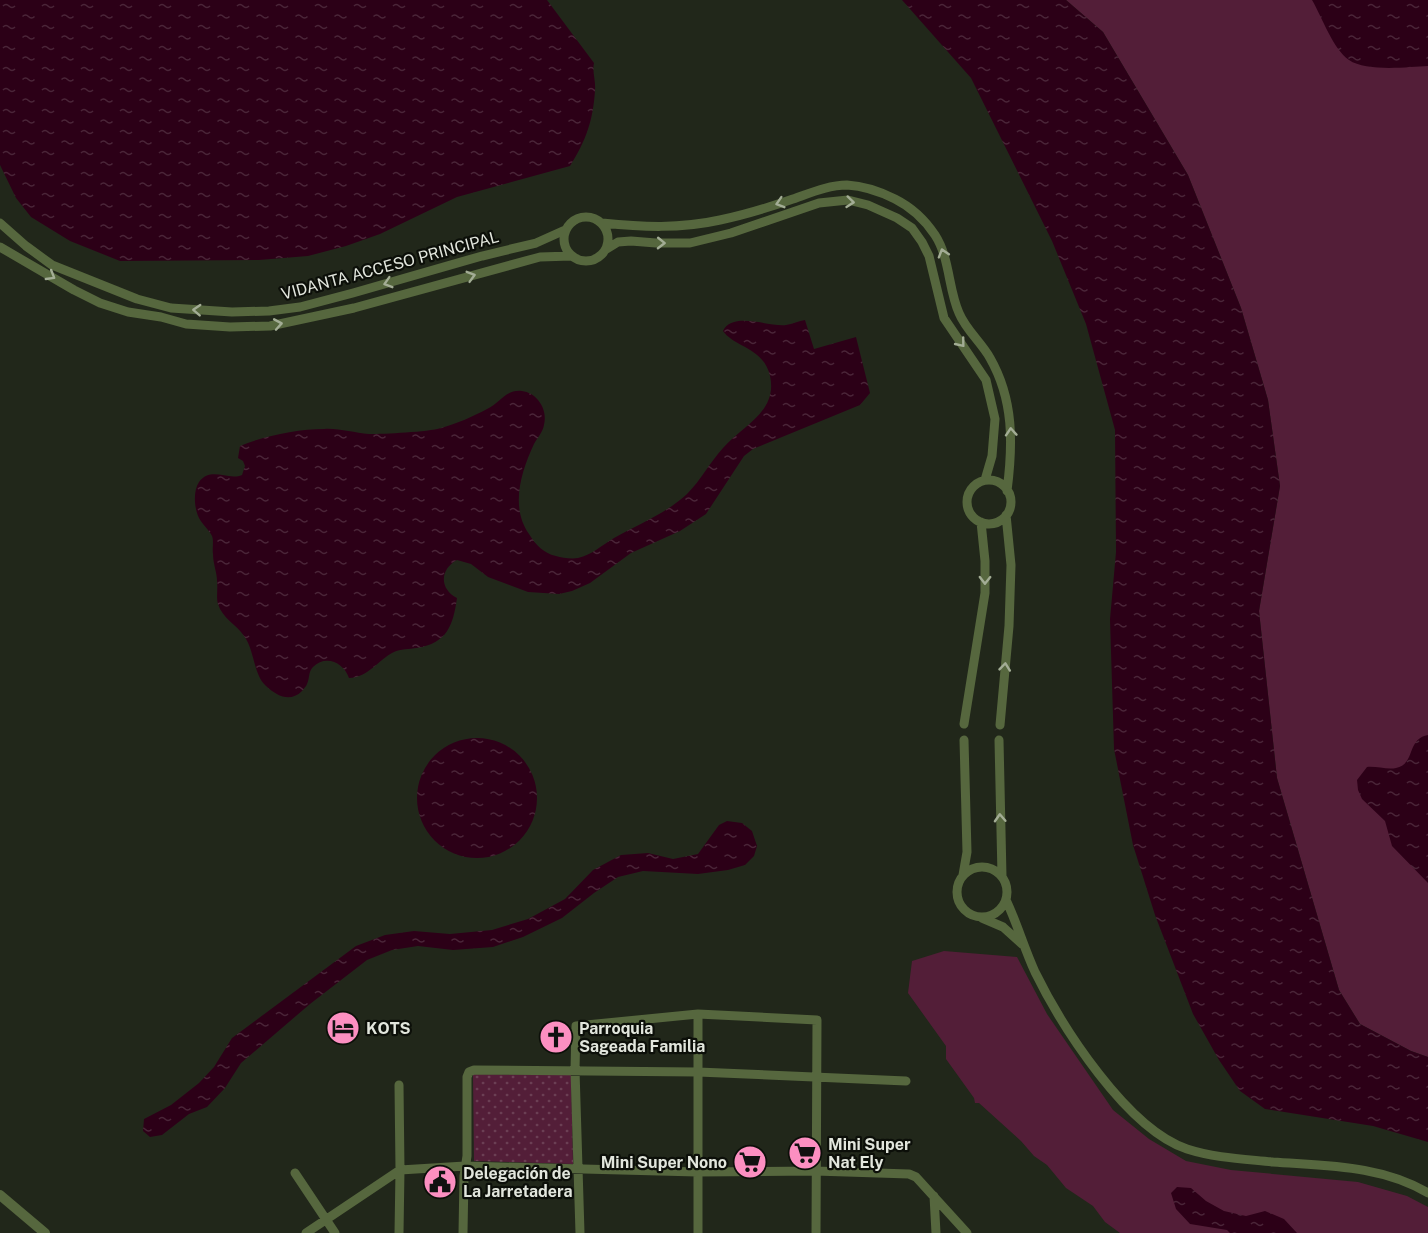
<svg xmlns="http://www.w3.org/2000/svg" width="1428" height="1233" font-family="'Public Sans',sans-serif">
  <defs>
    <pattern id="park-dots" width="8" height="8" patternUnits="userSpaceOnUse" patternTransform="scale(1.5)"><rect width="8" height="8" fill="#531e38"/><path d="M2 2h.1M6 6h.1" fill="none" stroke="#6b3f54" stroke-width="1.8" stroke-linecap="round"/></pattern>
    <pattern id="water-ripples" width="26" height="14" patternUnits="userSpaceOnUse" patternTransform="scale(1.5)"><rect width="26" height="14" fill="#2c0017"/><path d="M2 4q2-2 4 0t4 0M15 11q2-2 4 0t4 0" fill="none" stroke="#4a2538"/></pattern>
  </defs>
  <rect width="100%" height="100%" fill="#21271a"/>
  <path fill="#531e38" d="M1066,0H1428V1057L1411,1051L1360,1024L1339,990L1277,778L1259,611L1280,486L1268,400L1241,308L1188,175L1103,32Z
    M944,951L1017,957L1047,1014L1113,1110L1149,1139L1186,1161L1231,1170L1358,1182L1407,1196L1428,1207V1233H1120L1105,1222L1093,1206L1066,1188L1047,1165L1034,1156L1021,1141L979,1103H975L974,1098L946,1059V1046L908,993L912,961Z"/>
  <path fill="url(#park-dots)" d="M473,1074L571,1075L573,1164L474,1161Z"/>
  <path fill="url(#water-ripples)" d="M0,0H547L594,63C592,72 596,81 595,91C593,120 586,141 570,166L457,197L380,234L346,246L308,256L259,260L120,261L70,241L31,217L16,198L0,165Z
    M902,0H1066L1103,32L1188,175L1241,308L1268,400L1280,486L1259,611L1277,778L1339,990L1360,1024L1411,1051L1428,1057V1142L1373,1126L1265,1109L1240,1091L1219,1060L1193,1014L1155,915L1133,845L1114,749L1110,619L1116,552L1115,430L1086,324L1052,241L971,78Z
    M1312,0H1428V66C1408,67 1366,72 1349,60C1333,49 1322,17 1312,0Z
    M805,320L814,349L856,337L870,393L860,405L753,449L744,456L706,514L680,531L631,553L590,583L572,591L559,594L528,592L488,577L471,564L457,560C440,569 439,589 457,598C453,626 447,643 417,648C410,649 400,649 394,652C378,660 369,677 349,678C344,663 326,654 313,667C308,672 310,678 307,684C307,685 303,690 302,691C290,703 277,696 266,686C253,674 255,651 244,636C237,625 222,618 218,604C216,597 218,589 217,581C217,573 213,564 213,554C212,549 214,541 212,536C209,530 202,524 199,518C194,508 193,491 199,482C211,466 228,481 242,475L245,466L243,461L238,458L240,446C264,436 298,429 324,429C339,428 354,433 369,434C384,434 428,432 441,428C456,424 474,416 487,409C500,403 506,389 522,391C537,393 548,409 544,425C543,432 537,438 534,444C521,472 510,507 529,534C536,545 543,553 556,556C562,558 572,559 578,558C592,555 602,545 614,538C639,524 665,514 687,494C701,480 710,462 723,448C742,426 778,412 770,376C764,348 734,347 723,331C732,311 769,327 786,325C792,324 799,321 805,320Z
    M1428,735V883L1392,846L1385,821L1362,799L1358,790L1357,780L1367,767C1376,766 1388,770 1396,768C1416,764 1406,739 1428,735Z
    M417 798a60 60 0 1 1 120 0a60 60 0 1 1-120 0Z
    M727,821L742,823L752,831L757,846L754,856L745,865L728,870L698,874L643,871L618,877L594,893L562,918L523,937L493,947L453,950L418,946L392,950L367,960L310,1004L241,1063L225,1088L207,1107L189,1114L162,1135L150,1137L143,1131L144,1119L171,1105L199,1083L214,1067L232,1038L356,946L385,935L414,931L450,934L492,930L528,919L565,899L593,870L621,855L648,853L673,859L698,854L719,825Z
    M1177,1187L1191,1188L1206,1201L1224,1211L1246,1216L1265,1211L1284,1219L1297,1233H1230L1227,1230L1190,1224L1176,1209L1171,1193Z"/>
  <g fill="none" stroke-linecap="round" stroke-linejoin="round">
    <path stroke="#56673e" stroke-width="9" d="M564 239a22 22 0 1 1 44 0a22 22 0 1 1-44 0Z
      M0,223L26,246L52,265L137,299L171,308L232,312L269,311L300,307L353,293L482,256L536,243L565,230
      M602,223C642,227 680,229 720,220C744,215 767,208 790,200C808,194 828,185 847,185C865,186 879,191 895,199C911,207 925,220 935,235C950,258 948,288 959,313C966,330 981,342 990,358C1014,400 1013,444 1007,491
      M0,247L74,290L100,303L128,312L161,317L186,324L230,327L270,326L354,308L540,257L571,256
      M605,250L618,242L631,241L656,243H690L731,233L819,203L848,200L868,205L897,218L912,228L922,242L929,256L944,318L986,380L995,419L992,456L985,480
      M967 502a22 22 0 1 1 44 0a22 22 0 1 1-44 0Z
      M964,724L985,593V561L981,522
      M1000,725L1009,626L1011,565L1006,515
      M999,740L1002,876
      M957 892a25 25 0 1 1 50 0a25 25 0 1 1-50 0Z
      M963,875L967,852L964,740
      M1006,900C1017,923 1024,948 1035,972C1062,1027 1127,1129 1187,1149C1215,1158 1244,1159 1273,1162C1326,1166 1381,1165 1428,1193
      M982,918L1003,927L1023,945
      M399,1085L400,1170L399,1233
      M295,1173L335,1233
      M934,1196L936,1233
      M306,1233L400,1170L465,1166L697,1172L815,1171L909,1174L916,1177L967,1233
      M463,1233L464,1176L467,1156V1077L469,1072L474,1070L698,1072L906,1081
      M580,1233L575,1070L576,1026L698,1014L817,1020L816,1233
      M698,1233V1014"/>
    <path stroke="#56673e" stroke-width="10" d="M0,1195L45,1233"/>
  </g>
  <defs><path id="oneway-chevron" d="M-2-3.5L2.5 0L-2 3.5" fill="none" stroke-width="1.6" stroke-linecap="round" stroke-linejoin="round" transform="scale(1.5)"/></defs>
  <g stroke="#a3ad95">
    <use href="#oneway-chevron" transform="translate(850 202) rotate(6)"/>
    <use href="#oneway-chevron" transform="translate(780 203) rotate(163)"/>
    <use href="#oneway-chevron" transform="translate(661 243) rotate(1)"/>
    <use href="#oneway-chevron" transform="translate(943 253) rotate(-107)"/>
    <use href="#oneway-chevron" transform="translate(51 276) rotate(31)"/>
    <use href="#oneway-chevron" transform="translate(471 276) rotate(-16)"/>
    <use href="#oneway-chevron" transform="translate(388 283) rotate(163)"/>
    <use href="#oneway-chevron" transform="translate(197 310) rotate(-177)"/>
    <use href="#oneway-chevron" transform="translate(278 324) rotate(-10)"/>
    <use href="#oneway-chevron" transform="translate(961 343) rotate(51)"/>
    <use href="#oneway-chevron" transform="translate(1011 432) rotate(-94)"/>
    <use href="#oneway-chevron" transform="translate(985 580) rotate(91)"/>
    <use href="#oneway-chevron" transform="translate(1005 667) rotate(-84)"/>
    <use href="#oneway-chevron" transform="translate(1000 818) rotate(-93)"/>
  </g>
  <defs>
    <symbol id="hotel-disc" viewBox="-11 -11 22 22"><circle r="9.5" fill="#fc8fc1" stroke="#0c0f09"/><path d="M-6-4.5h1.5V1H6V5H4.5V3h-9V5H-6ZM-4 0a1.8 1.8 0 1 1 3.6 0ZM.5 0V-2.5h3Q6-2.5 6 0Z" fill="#111"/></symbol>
    <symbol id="church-disc" viewBox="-11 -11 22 22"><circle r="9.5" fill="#fc8fc1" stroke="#0c0f09"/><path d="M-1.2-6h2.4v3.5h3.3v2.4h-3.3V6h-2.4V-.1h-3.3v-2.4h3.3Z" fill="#111"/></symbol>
    <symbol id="supermarket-disc" viewBox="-11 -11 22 22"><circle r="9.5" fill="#fc8fc1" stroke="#0c0f09"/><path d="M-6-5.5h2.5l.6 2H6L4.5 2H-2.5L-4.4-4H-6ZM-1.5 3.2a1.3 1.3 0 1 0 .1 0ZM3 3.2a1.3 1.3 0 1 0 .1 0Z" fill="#111"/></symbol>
    <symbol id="civic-disc" viewBox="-11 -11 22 22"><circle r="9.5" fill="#fc8fc1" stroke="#0c0f09"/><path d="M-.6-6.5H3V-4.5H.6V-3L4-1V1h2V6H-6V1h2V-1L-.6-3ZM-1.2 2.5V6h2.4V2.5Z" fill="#111"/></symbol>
  </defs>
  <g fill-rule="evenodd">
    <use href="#hotel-disc" x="324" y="1009" width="38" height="38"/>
    <use href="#church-disc" x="537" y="1018" width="38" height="38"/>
    <use href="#supermarket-disc" x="786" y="1134" width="38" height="38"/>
    <use href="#supermarket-disc" x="731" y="1143" width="38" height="38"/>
    <use href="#civic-disc" x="421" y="1163" width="38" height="38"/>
  </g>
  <g text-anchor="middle" stroke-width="4.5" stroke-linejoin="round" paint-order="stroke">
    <g font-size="16" fill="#e2e6dd" stroke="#0c0f09">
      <text transform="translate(390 265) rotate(-15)" y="6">VIDANTA ACCESO PRINCIPAL</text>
    </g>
    <g font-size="16" font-weight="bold" fill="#e2e6dd" stroke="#0c0f09" text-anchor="start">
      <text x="366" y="1034">KOTS</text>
      <text x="579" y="1034">Parroquia<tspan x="579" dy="18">Sageada Familia</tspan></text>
      <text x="828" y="1150">Mini Super<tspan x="828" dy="18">Nat Ely</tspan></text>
      <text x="727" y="1168" text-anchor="end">Mini Super Nono</text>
      <text x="463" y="1179">Delegación de<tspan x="463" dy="18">La Jarretadera</tspan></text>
    </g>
  </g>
</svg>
